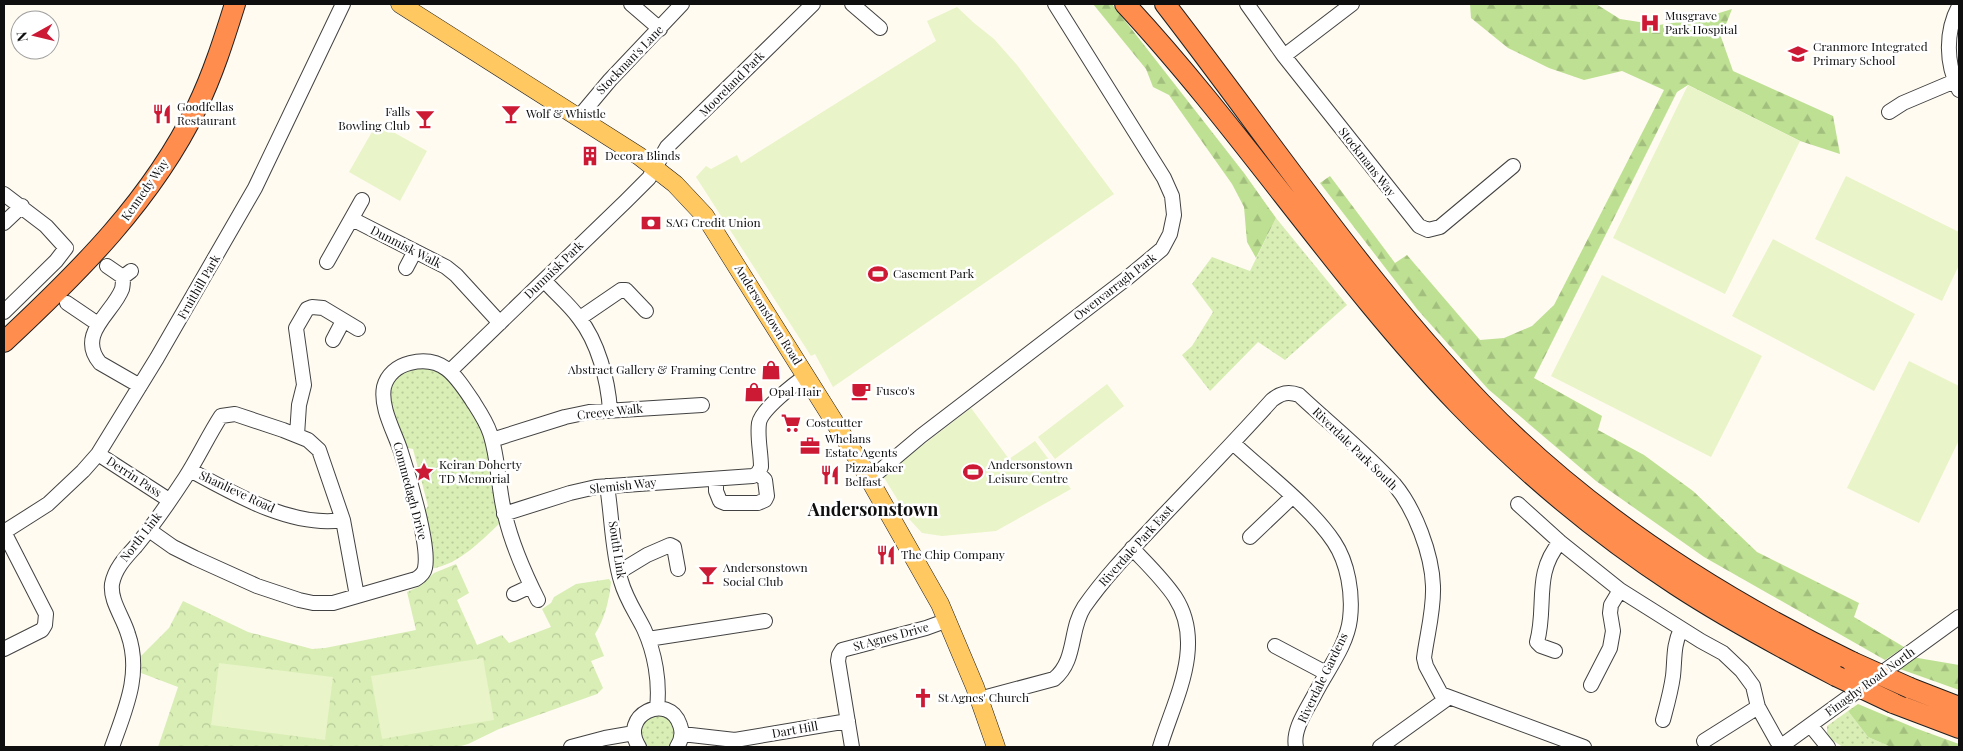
<svg xmlns="http://www.w3.org/2000/svg" width="1963" height="751" font-family="'Playfair Display',serif">
  <defs>
    <pattern id="grass-dots" width="8" height="8" patternUnits="userSpaceOnUse" patternTransform="scale(1.25)"><rect width="8" height="8" fill="#d8eeb5"/><path d="M2 2h.1M6 6h.1" fill="none" stroke="#b8cb9a" stroke-width="1.8" stroke-linecap="round"/></pattern>
    <pattern id="forest-firs" width="22" height="20" patternUnits="userSpaceOnUse" patternTransform="scale(1.25)"><rect width="22" height="20" fill="#bee093"/><path d="M5 1l3.5 6h-7zM16 11l3.5 6h-7z" fill="#a2bf7e"/></pattern>
    <pattern id="park-crowns" width="20" height="18" patternUnits="userSpaceOnUse" patternTransform="scale(1.25)"><rect width="20" height="18" fill="#d8eeb5"/><path d="M2 6a3 3 0 1 1 6 0M12 15a3 3 0 1 1 6 0" fill="none" stroke="#b8cb9a"/></pattern>
  </defs>
  <rect width="100%" height="100%" fill="#fffbf0"/>
  <path fill="url(#grass-dots)" d="M1276,218L1347,305L1285,360L1258,342L1210,391L1182,355L1192,346L1213,312L1192,284L1212,257L1250,271Z
    M431,367L445,373L476,413L486,439L500,523C480,542 459,564 431,569L423,514L428,506L421,479L429,476L427,467L418,468L413,449L404,447C397,426 373,380 407,369C414,367 423,367 431,367Z
    M1848,711L1868,737L1891,747H1843L1827,737V726Z
    M650,714L668,716L677,731L671,747H643L638,727Z"/>
  <path fill="url(#forest-firs)" d="M1093,4H1112L1244,173L1276,218L1256,258L1247,242L1244,207L1232,184L1169,95L1153,87L1146,69Z
    M1470,4H1596L1620,19L1659,25L1703,18L1732,9L1721,37L1733,71L1833,116L1840,154L1800,141L1688,85L1677,92L1534,378L1602,416L1598,430L1644,455L1693,491L1757,552L1859,603L1854,617L1904,647L1885,660L1704,557L1596,481L1488,389L1417,309L1320,183L1330,176L1395,263L1407,255L1480,340L1504,338L1532,326L1554,305L1664,90L1622,71L1584,80L1549,68L1508,48L1471,18Z
    M1912,657L1959,665V690L1900,669Z
    M1858,704L1915,728L1959,744V747H1891L1868,737L1848,711Z"/>
  <path fill="url(#park-crowns)" d="M456,564L469,593L457,600L477,645L502,635L509,643L551,627L542,609L551,603L554,597L576,584L609,579L611,582C609,601 605,618 595,634L604,656L591,661L603,688L597,694L499,729L468,744L457,747H158L178,687L141,673V656L169,628L183,601L248,632L312,649L325,648L416,630L407,592L420,586L434,573Z"/>
  <path fill="#e9f4c8" d="M957,7L974,23L994,39L1017,65L1114,194L833,387L815,354L811,356L696,177L706,166L711,169L737,155L741,163L936,41L927,21Z
    M1688,85L1800,141L1725,294L1613,238Z
    M377,123L427,151L400,201L349,172Z
    M1846,176L1959,232V265L1942,301L1815,239Z
    M1773,239L1915,314L1874,391L1732,316Z
    M1602,275L1762,356L1711,457L1551,376Z
    M1909,361L1959,386V440L1919,523L1847,488Z
    M1107,384L1124,406L1055,459L1038,437Z
    M971,408L1009,459L1035,441L1071,489L996,531L942,536L922,533L910,520L883,476Z
    M483,658L494,720L382,739L371,676Z
    M219,663L333,677L325,740L211,725Z"/>
  <g fill="none" stroke-linecap="round" stroke-linejoin="round">
    <defs>
      <path id="minor" d="M631,4L660,29
        M852,4L880,28
        M1247,4L1284,56L1419,226L1428,230L1440,227L1513,166
        M1959,6C1945,32 1946,64 1959,90
        M1284,56L1352,4
        M1889,112L1903,103L1955,81
        M579,117L610,80L682,4
        M4,194L46,226L66,248L56,261L4,312
        M352,219L446,267L456,275L500,323
        M4,223L22,206
        M327,262L362,200
        M107,266L123,277L131,271
        M406,268L415,251
        M123,277C123,281 123,285 122,289C113,313 76,334 100,363L140,386
        M544,280C555,293 569,304 579,318C598,342 608,380 610,410
        M67,303L98,324
        M580,318L621,290H626L646,311
        M333,340L343,321
        M450,371L626,201L649,178L667,147L813,4
        M297,435L299,405L304,385L296,328L307,309L312,307L323,308L358,329
        M492,440L565,417L589,412L702,405
        M1233,443C1264,472 1311,507 1334,542C1348,563 1353,594 1350,619C1347,645 1328,669 1316,692C1308,708 1292,729 1296,747
        M98,454L169,500
        M190,470C234,494 292,528 343,520
        M870,479L921,436L1126,279L1162,249L1170,234L1174,215L1172,196L1164,178L1055,4
        M716,480V491L720,501L725,503H758L765,500L767,496L765,480L758,473
        M607,486C612,516 612,552 621,581C626,599 636,613 644,629C655,653 660,682 657,708
        M1518,504L1560,542L1620,590L1701,641L1723,653L1742,671L1753,686L1758,707L1777,741L1781,746
        M504,514L570,493L596,487L753,476L758,473L761,467C761,453 757,437 759,423C761,410 794,384 806,376
        M149,530L173,547L195,558L257,586L299,600L313,603H333L416,579C421,576 424,573 425,568C430,545 408,473 400,449C394,431 380,407 384,387C387,375 397,366 410,363C443,355 456,376 472,400C479,411 486,421 490,433C499,460 498,489 505,515C512,545 524,572 538,600
        M4,532L48,504L83,471L98,454L157,358L255,188L343,4
        M1250,537L1292,497
        M1132,548C1147,564 1163,579 1175,597C1206,645 1174,700 1160,747
        M619,572L647,555L670,545L674,547L678,569
        M514,594L531,586
        M648,639L765,621
        M1275,646L1326,673
        M4,649L42,630L45,625L46,614L4,532
        M1555,651L1541,646L1537,642C1547,606 1533,574 1560,542
        M1591,685L1610,648L1613,631L1610,613L1611,605L1620,590
        M979,699L1054,679C1077,660 1069,630 1084,607C1107,574 1135,546 1162,517C1199,478 1236,440 1272,400C1281,393 1288,391 1299,395C1330,424 1365,452 1394,484C1415,509 1432,554 1433,586C1434,611 1427,634 1424,658L1426,666L1441,694L1584,747
        M1663,720C1667,705 1671,691 1673,676C1675,658 1673,646 1681,629
        M1811,726L1828,747
        M682,734L735,740L848,721
        M1704,741L1758,707
        M112,747C125,710 142,674 128,634C123,617 110,601 112,584C115,568 126,557 136,546C154,524 170,501 185,478C198,458 208,436 221,416L235,414L283,430L308,440L319,450L343,520L357,596
        M571,747L605,738L634,733
        M639,747C618,715 669,691 680,725C683,733 681,741 677,747
        M852,747L838,661L839,655L842,650L926,628L948,620
        M1380,747L1448,698
        M1780,747L1959,617"/>
      <path id="major" d="M400,4L639,156L675,184L705,216L859,461L940,604L975,687L996,747"/>
      <path id="highway" d="M1125,4C1243,131 1338,279 1459,405C1524,472 1598,534 1676,585C1728,619 1782,648 1836,676
        M1165,4C1268,137 1364,281 1481,403C1586,512 1716,596 1852,662
        M4,342C79,272 152,200 197,107C213,74 224,39 235,4
        M1910,688L1959,707
        M1893,703L1959,728"/>
    </defs>
    <use href="#minor" stroke="#424242" stroke-width="16"/>
    <use href="#major" stroke="#202020" stroke-width="19"/>
    <use href="#highway" stroke="#202020" stroke-width="22"/>
    <use href="#minor" stroke="#fff" stroke-width="14"/>
    <use href="#major" stroke="#ffc860" stroke-width="18"/>
    <use href="#highway" stroke="#ff8d4e" stroke-width="20"/>
    <defs>
      <path id="highway-bridge" d="M1852,662L1910,688
        M1836,676L1893,703"/>
    </defs>
    <use href="#highway-bridge" stroke="#202020" stroke-width="22" stroke-linecap="butt"/>
    <use href="#highway-bridge" stroke="#ff8d4e" stroke-width="20"/>
  </g>
  <defs>
    <symbol id="hospital-bare" viewBox="-9 -9 18 18"><path d="M-5-5h3v3.5h4V-5h3V5h-3V1.5h-4V5h-3Z" fill="#cc1934" stroke="#fff" stroke-width="2.5" paint-order="stroke"/></symbol>
    <symbol id="school-bare" viewBox="-9 -9 18 18"><path d="M0-5L7-2L0 1L-7-2ZM-4 1L0 2.5L4 1V4Q0 6-4 4Z" fill="#cc1934" stroke="#fff" stroke-width="2.5" paint-order="stroke"/></symbol>
    <symbol id="restaurant-bare" viewBox="-9 -9 18 18"><path d="M-5-6h1v4h1v-4h1v4h1v-4h1v5L-1.5 .5V6h-2V.5L-5-1ZM5-6V6H3V1.5H1.5Q1.5-4 5-6Z" fill="#cc1934" stroke="#fff" stroke-width="2.5" paint-order="stroke"/></symbol>
    <symbol id="bar-bare" viewBox="-9 -9 18 18"><path d="M-6-5H6L.8 .8V4.5H3.5V6h-7V4.5H-.8V.8Z" fill="#cc1934" stroke="#fff" stroke-width="2.5" paint-order="stroke"/></symbol>
    <symbol id="building-bare" viewBox="-9 -9 18 18"><path d="M-4-6H4V6H1V3H-1V6H-4ZM-2.5-4.3h1.7v1.8h-1.7ZM.8-4.3h1.7v1.8H.8ZM-2.5-1h1.7V.8h-1.7ZM.8-1h1.7V.8H.8Z" fill="#cc1934" stroke="#fff" stroke-width="2.5" paint-order="stroke"/></symbol>
    <symbol id="bank-bare" viewBox="-9 -9 18 18"><path d="M-6-4H6V4H-6ZM0-2.3a2.3 2.3 0 1 0 0 4.6a2.3 2.3 0 1 0 0-4.6Z" fill="#cc1934" stroke="#fff" stroke-width="2.5" paint-order="stroke"/></symbol>
    <symbol id="stadium-bare" viewBox="-9 -9 18 18"><path d="M0-5a6.5 5 0 1 0 0 10a6.5 5 0 1 0 0-10ZM-3.5-1.8h7v3.6h-7Z" fill="#cc1934" stroke="#fff" stroke-width="2.5" paint-order="stroke"/></symbol>
    <symbol id="shop-bare" viewBox="-9 -9 18 18"><path d="M-5-2.5h2.3a2.7 3.5 0 0 1 5.4 0H5L5.5 6h-11ZM-1.5-2.5h3a1.5 2.3 0 0 0-3 0Z" fill="#cc1934" stroke="#fff" stroke-width="2.5" paint-order="stroke"/></symbol>
    <symbol id="cafe-bare" viewBox="-9 -9 18 18"><path d="M-5.5-4.5H6V0H3Q3 3.5 0 3.5H-2.5Q-5.5 3.5-5.5 0ZM3-3.2v2h1.7v-2ZM-6 4.5H4V6H-6Z" fill="#cc1934" stroke="#fff" stroke-width="2.5" paint-order="stroke"/></symbol>
    <symbol id="supermarket-bare" viewBox="-9 -9 18 18"><path d="M-6-5.5h2.5l.6 2H6L4.5 2H-2.5L-4.4-4H-6ZM-1.5 3.2a1.3 1.3 0 1 0 .1 0ZM3 3.2a1.3 1.3 0 1 0 .1 0Z" fill="#cc1934" stroke="#fff" stroke-width="2.5" paint-order="stroke"/></symbol>
    <symbol id="office-bare" viewBox="-9 -9 18 18"><path d="M-6-3h4V-5.5h4V-3h4V5H-6ZM-1-4.5V-3h2v-1.5ZM-6 0V1H6V0Z" fill="#cc1934" stroke="#fff" stroke-width="2.5" paint-order="stroke"/></symbol>
    <symbol id="sight-bare" viewBox="-9 -9 18 18"><path d="M0-6L1.8-2.2L6-1.7L2.9 1.2L3.7 5.4L0 3.3L-3.7 5.4L-2.9 1.2L-6-1.7L-1.8-2.2Z" fill="#cc1934" stroke="#fff" stroke-width="2.5" paint-order="stroke"/></symbol>
    <symbol id="church-bare" viewBox="-9 -9 18 18"><path d="M-1.2-6h2.4v3.5h3.3v2.4h-3.3V6h-2.4V-.1h-3.3v-2.4h3.3Z" fill="#cc1934" stroke="#fff" stroke-width="2.5" paint-order="stroke"/></symbol>
  </defs>
  <g fill-rule="evenodd">
    <use href="#hospital-bare" x="1636" y="9" width="28" height="28"/>
    <use href="#school-bare" x="1784" y="40" width="28" height="28"/>
    <use href="#restaurant-bare" x="148" y="100" width="28" height="28"/>
    <use href="#bar-bare" x="497" y="100" width="28" height="28"/>
    <use href="#bar-bare" x="411" y="105" width="28" height="28"/>
    <use href="#building-bare" x="576" y="142" width="28" height="28"/>
    <use href="#bank-bare" x="637" y="209" width="28" height="28"/>
    <use href="#stadium-bare" x="864" y="260" width="28" height="28"/>
    <use href="#shop-bare" x="757" y="356" width="28" height="28"/>
    <use href="#cafe-bare" x="847" y="377" width="28" height="28"/>
    <use href="#shop-bare" x="740" y="378" width="28" height="28"/>
    <use href="#supermarket-bare" x="777" y="409" width="28" height="28"/>
    <use href="#office-bare" x="796" y="432" width="28" height="28"/>
    <use href="#sight-bare" x="410" y="458" width="28" height="28"/>
    <use href="#stadium-bare" x="959" y="458" width="28" height="28"/>
    <use href="#restaurant-bare" x="816" y="461" width="28" height="28"/>
    <use href="#restaurant-bare" x="872" y="541" width="28" height="28"/>
    <use href="#bar-bare" x="694" y="561" width="28" height="28"/>
    <use href="#church-bare" x="909" y="684" width="28" height="28"/>
  </g>
  <g text-anchor="middle" stroke-width="5" stroke-linejoin="round" paint-order="stroke">
    <g font-size="12" fill="#0f0f0f" stroke="#fff" text-anchor="start">
      <text x="1665" y="20">Musgrave<tspan x="1665" dy="14">Park Hospital</tspan></text>
      <text x="1813" y="51">Cranmore Integrated<tspan x="1813" dy="14">Primary School</tspan></text>
      <text x="177" y="111">Goodfellas<tspan x="177" dy="14">Restaurant</tspan></text>
      <text x="410" y="116" text-anchor="end">Falls<tspan x="410" dy="14">Bowling Club</tspan></text>
      <text x="526" y="118">Wolf &amp; Whistle</text>
      <text x="605" y="160">Decora Blinds</text>
      <text x="666" y="227">SAG Credit Union</text>
      <text x="893" y="278">Casement Park</text>
      <text x="756" y="374" text-anchor="end">Abstract Gallery &amp; Framing Centre</text>
      <text x="876" y="395">Fusco's</text>
      <text x="769" y="396">Opal Hair</text>
      <text x="806" y="427">Costcutter</text>
      <text x="825" y="443">Whelans<tspan x="825" dy="14">Estate Agents</tspan></text>
      <text x="439" y="469">Keiran Doherty<tspan x="439" dy="14">TD Memorial</tspan></text>
      <text x="988" y="469">Andersonstown<tspan x="988" dy="14">Leisure Centre</tspan></text>
      <text x="845" y="472">Pizzabaker<tspan x="845" dy="14">Belfast</tspan></text>
      <text x="901" y="559">The Chip Company</text>
      <text x="723" y="572">Andersonstown<tspan x="723" dy="14">Social Club</tspan></text>
      <text x="938" y="702">St Agnes' Church</text>
    </g>
    <g font-size="12" fill="#0f0f0f" stroke="#fff">
      <text transform="translate(630 60) rotate(-46)" y="4">Stockman's Lane</text>
      <text transform="translate(732 84) rotate(-45)" y="4">Mooreland Park</text>
      <text transform="translate(1367 162) rotate(52)" y="4">Stockmans Way</text>
      <text transform="translate(145 190) rotate(-55)" y="4">Kennedy Way</text>
      <text transform="translate(406 247) rotate(27)" y="4">Dunmisk Walk</text>
      <text transform="translate(554 270) rotate(-44)" y="4">Dunmisk Park</text>
      <text transform="translate(199 287) rotate(-60)" y="4">Fruithill Park</text>
      <text transform="translate(1115 287) rotate(-38)" y="4">Owenvarragh Park</text>
      <text transform="translate(768 315) rotate(58)" y="4">Andersonstown Road</text>
      <text transform="translate(610 412) rotate(-6)" y="4">Creeve Walk</text>
      <text transform="translate(1355 449) rotate(44)" y="4">Riverdale Park South</text>
      <text transform="translate(134 477) rotate(33)" y="4">Derrin Pass</text>
      <text transform="translate(623 486) rotate(-6)" y="4">Slemish Way</text>
      <text transform="translate(410 491) rotate(75)" y="4">Commedagh Drive</text>
      <text transform="translate(237 492) rotate(25)" y="4">Shanlieve Road</text>
      <text transform="translate(141 537) rotate(-52)" y="4">North Link</text>
      <text transform="translate(1136 546) rotate(-48)" y="4">Riverdale Park East</text>
      <text transform="translate(617 550) rotate(81)" y="4">South Link</text>
      <text transform="translate(891 637) rotate(-15)" y="4">St Agnes Drive</text>
      <text transform="translate(1323 678) rotate(-64)" y="4">Riverdale Gardens</text>
      <text transform="translate(1870 682) rotate(-36)" y="4">Finaghy Road North</text>
      <text transform="translate(795 730) rotate(-10)" y="4">Dart Hill</text>
    </g>
    <g font-size="18" font-weight="bold" fill="#0f0f0f" stroke="#fff">
      <text x="873" y="516">Andersonstown</text>
    </g>
  </g>
  <rect width="1963" height="751" fill="none" stroke="#0f0f0f" stroke-width="10"/>
  <g transform="translate(35 35) rotate(262)"><circle r="24" fill="#ffffff" stroke="#9f9f9f"/>
  <path d="M0-4L9 19L0 12L-9 19Z" fill="#cc1934"/>
  <text y="-8" font-size="14" font-weight="bold" text-anchor="middle" fill="#0f0f0f">N</text>
  </g>
</svg>
